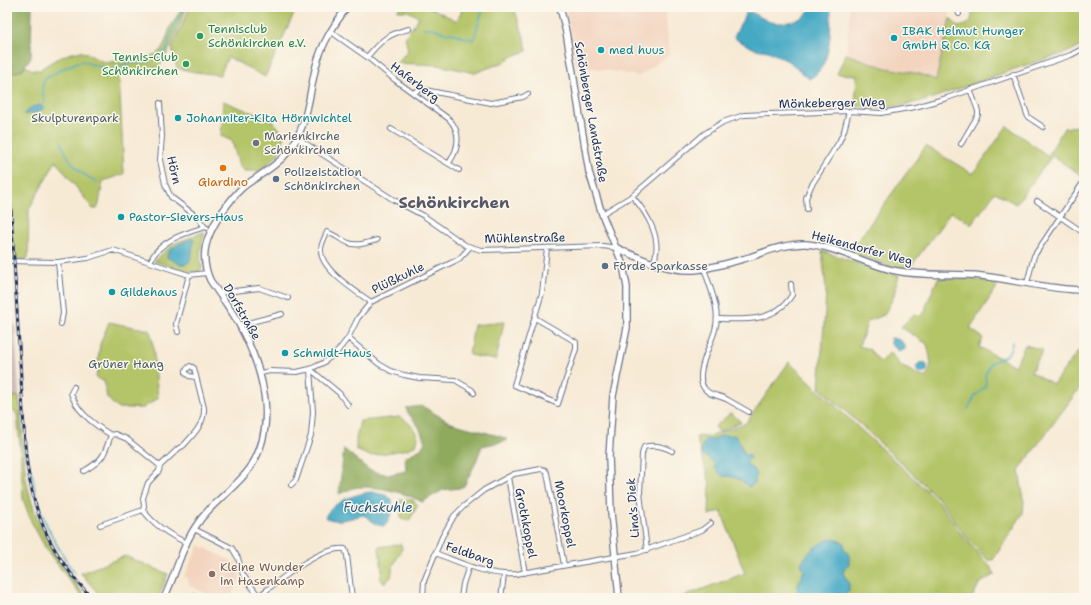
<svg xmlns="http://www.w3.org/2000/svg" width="1091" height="605" font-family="'Shantell Sans',sans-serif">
  <rect width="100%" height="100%" fill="#fbf7ec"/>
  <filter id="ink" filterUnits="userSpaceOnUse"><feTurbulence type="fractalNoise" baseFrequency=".025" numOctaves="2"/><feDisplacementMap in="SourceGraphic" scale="8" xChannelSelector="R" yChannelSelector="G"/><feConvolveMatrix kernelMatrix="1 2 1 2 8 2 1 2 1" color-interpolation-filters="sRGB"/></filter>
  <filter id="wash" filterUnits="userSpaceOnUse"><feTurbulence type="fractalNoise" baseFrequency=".012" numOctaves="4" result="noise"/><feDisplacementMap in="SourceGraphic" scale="16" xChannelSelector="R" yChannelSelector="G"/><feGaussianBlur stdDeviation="0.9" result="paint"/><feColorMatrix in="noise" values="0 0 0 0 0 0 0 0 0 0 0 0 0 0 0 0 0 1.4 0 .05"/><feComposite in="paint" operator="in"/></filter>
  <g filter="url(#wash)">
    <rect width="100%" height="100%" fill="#f7ead5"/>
    <path fill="#f3d4bf" d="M567,7H665L669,55L639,76L576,65L566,9Z
      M850,7H948L951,9L936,80L920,74L886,68L846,54Z
      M199,545L236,563L240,578L230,598H215L189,585L188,578L184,577Z"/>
    <path fill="#cfc0bb" d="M7,323L15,324L19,396L7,397Z"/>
    <path fill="#b4c467" stroke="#687a62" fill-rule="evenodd" d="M183,7H187L170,48L159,67L119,74L124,174L103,181L99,204L97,209H93L56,161L29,209L28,259H16L11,262L7,261V74L21,71L25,66L33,70H40C48,63 71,50 82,52C89,53 96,60 104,62C112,63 153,58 158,53C165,46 167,37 170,28C174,21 178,14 183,7Z
      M190,7H297L265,77L228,57L220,75L195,72L177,68L172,48Z
      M399,7H429L457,21L463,7H514C518,22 525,36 527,51L513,56L504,62L475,73L438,65L397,63L408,50L405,38L419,17L408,11H398Z
      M973,7H990L1005,11L1012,7H1084V45L1068,52L1023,66L927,100L900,106L881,108L855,106L857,75L837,74L846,54L886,68L920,74L936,80L950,18L958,27L966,25L971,21Z
      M223,101L273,121L284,135L282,146L277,156L260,171H244L239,166L232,141L221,136Z
      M1084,125V177L1052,156L1016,204L995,192L972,224L951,212L909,269L893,267L849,253L926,146L973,174L1007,126L1048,156L1064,128Z
      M204,232L205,233C201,244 198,258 202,268L199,272H190L154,261L173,244Z
      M822,251L871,268L899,275L893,298L884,315L868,321L859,346L869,349L880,362L890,352L901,366L925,378C934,366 930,358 927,344L901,327L914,314L919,317L926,310V306L938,278L969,279L995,282L997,287L970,328L983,338L979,347L1015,366L1025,345L1043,350L1031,372L1053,384L1084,344V382L1019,470L1024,502L1023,513L993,560H988L969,541L939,499L861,425L819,388L825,312L826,289Z
      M109,322L123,325L150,330L153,345L158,398L143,408H117L107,398L104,381L96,378L100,344Z
      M504,322L496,360L469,355L474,325Z
      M789,362L819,391L938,501L965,539L989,565L995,574L979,584L972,598H943L938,594L933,598H842L849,583L843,573L844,569L804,570L798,585L797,598H679L745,573L721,511L709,515L710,484L696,437L711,436L746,423ZM727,435L742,446L746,462L756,473L749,487C740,479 734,476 722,476L715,464L707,457L712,440L720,436Z
      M19,396C23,423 22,450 26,477C33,524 58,562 87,598H83L79,593L46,549L31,521L23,499L20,445L17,414L7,406V397Z
      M731,413L741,422L719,432L715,426Z
      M399,417C409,421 414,428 418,437L416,445L408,449L370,456L356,450V439L360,421Z
      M400,499L413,500L418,505L409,521L401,519V504Z
      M401,544L402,549L393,566L391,577L386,582H383L380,579L382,572L379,547Z
      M125,556L168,574L158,598H102L81,573Z"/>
    <path fill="#8faa5c" stroke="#556c5d" d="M7,7H32L31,57L21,71L7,74Z
      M422,406L451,423L506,438V441L482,446L475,464L464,486L459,488L443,490L422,502C407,493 378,486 360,487C353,487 346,491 339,494L344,449L369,470L388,475L406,471L405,457L421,449L425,442L419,427L408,413L406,408Z"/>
    <path fill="#44a9c4" stroke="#306c91" d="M813,7H831C830,29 833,67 809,79L790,62L768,51L755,49L737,40L734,37L746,13L751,12L770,22L780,23L794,21L803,17Z
      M41,105L44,108L38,112L25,115L24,114L32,107Z
      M193,238L194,240C191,261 191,273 167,257C167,247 185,242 193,238Z
      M891,338C898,339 902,340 905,346V349L902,351L897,350L890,343Z
      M916.5 368a5.5 5.5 0 1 1 11 0a5.5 5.5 0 1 1-11 0Z
      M734,435L737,437L744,455H750V459L746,462L756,473L755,483L749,487C740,479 734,476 722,476L715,469V464L707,457L702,455C701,449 701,445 706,439L712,440L720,436Z
      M372,492L385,495L392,499C393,508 391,519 385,526C374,526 372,519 363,515C351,518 336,524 325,517C332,502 357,493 372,492Z
      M833,538L844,543V548L849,555V566L844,569L843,573L849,583V591L842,596V598H797L798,585L804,570L801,564C807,551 819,543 833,538Z"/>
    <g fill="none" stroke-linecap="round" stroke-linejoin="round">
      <path stroke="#44a9c4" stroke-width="1.5" d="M424,28H433L445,33H452L460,36L474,40L479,21L484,7
        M157,59L167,49C169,38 178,16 185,7
        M42,107L45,101L42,88L45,79L64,68L81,61L112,70L125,64L150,62
        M61,142C68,161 78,173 97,182
        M968,409L975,396L985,387L986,382L985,375L991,363L1007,355L1011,348L1012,342
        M31,468C33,477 34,487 36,496C44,525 59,550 75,574
        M193,594L200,598"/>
    </g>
  </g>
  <g filter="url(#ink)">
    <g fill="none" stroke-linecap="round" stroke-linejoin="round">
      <defs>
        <path id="street" d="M957,7L959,14
          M330,31L367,57L395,80L449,119C462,133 459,148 449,163
          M367,57C381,40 388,34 409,29
          M1013,74L1028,117L1043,127
          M413,93L420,89L491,103L523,97L528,94
          M160,103L162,136L160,160L165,184L171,197L196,216L205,227
          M391,129L459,170
          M297,138L394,200L424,216L465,245L481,250L603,246L617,248
          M961,144L978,115V111L970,89
          M632,196C647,213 664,240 653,263
          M1037,201L1084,233
          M807,209L806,198L811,186L839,142L844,131L849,111
          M602,214L632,196L704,134L723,122L744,115L849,111L881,113L915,107L947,98L1071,55L1084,48
          M151,260C160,240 186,233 205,227L207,228
          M7,261L58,262L88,258L113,250L189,275L207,273
          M58,262L63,313L61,324
          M704,268C710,289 721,309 715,330C711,345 694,374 704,388C709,396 720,395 728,400C735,404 742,408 749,412
          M1027,283L1034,256L1084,181
          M218,293L259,288L288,298
          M371,302C357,292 319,269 321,249C321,244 325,237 327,232C335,235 341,240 349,243C357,247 369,242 377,240
          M535,318L576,342V349L558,404L514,385L542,293L547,248
          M718,319C746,320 775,322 792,295L791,284
          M240,325L282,314
          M178,332L176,324L189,275
          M348,338L379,364L391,371L404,375L419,378L455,380L472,390L474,393
          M310,369L339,393L348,405
          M261,373L270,371L297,372L310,369L323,363L337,352L348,338L358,318L371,302L459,259L470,247
          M74,387L71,393C76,411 96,426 111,435L115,434L127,439L160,466
          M84,471C103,460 104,456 111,435
          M508,477L525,573
          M291,485L296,480L311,435L313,412L310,369
          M100,525L143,510
          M194,529L232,548L238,558L243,575L260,598
          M187,543C169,535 154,525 143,510L144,506L143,498L148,483L159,471L160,466L179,448L183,446C193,435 205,424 204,408L194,368L190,366L186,370V373L189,376L195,377
          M647,550L640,493L642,454L644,447C655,444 663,446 672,451
          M435,553C462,563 487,576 516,574L637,553L702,530L711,523
          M259,596C277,582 322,545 345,549L347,555L352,598
          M423,598L424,581L442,537L454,516L464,506L484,490L508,477L514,474L541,469L545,470L547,473L564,565
          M461,598L463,584L469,566
          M501,598L504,575"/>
        <path id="secondary" d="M560,7L566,32L572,67L589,172L602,214L623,265L627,287V328L613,396L609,456L611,512L619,598
          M617,248C641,259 667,271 694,270C713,268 732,262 750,257C768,251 787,243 806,244C835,246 863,263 892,270C922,277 952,273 982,276C1016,280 1050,290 1084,290
          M164,598C176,574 182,545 198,523C212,502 235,489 250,468C279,424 263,369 240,326C232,310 220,296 210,280C199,255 206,237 220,215C227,205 234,195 243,187C259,175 278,166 290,149C308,125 309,94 316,66C322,43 334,25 347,7"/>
      </defs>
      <use href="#street" stroke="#687088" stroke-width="6"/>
      <use href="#secondary" stroke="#687088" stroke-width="8"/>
      <use href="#street" stroke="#fff" stroke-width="4"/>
      <use href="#secondary" stroke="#fff" stroke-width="5.5"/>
      <defs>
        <path id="rail" d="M7,143L25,445C30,508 48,552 92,598"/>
      </defs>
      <use href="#rail" stroke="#1b2f5e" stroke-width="3"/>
      <use href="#rail" stroke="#fbf7ec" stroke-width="1.5" stroke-dasharray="4.5" stroke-linecap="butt"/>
    </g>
  </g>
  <g fill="#2e9e5b" stroke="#fbf7ec" stroke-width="1.5">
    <circle cx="200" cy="36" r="4"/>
    <circle cx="186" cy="64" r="4"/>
  </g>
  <g fill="#0f9aa8" stroke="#fbf7ec" stroke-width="1.5">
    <circle cx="894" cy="38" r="4"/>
    <circle cx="601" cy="50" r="4"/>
    <circle cx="178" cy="118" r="4"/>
    <circle cx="121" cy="217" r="4"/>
    <circle cx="112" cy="292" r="4"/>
    <circle cx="285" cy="353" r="4"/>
  </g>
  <circle fill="#6b7280" stroke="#fbf7ec" stroke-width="1.5" cx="256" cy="143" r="4"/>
  <circle fill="#e8710a" stroke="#fbf7ec" stroke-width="1.5" cx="223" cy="168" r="4"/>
  <g fill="#5c6f8a" stroke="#fbf7ec" stroke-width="1.5">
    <circle cx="276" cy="179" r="4"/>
    <circle cx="605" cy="266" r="4"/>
  </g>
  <circle fill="#8d6e63" stroke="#fbf7ec" stroke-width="1.5" cx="212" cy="574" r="4"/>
  <g text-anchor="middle" stroke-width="3" stroke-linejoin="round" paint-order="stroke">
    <g font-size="12" fill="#27864d" stroke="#fbf7ec" text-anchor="start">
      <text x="208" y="33">Tennisclub<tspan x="208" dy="14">Schönkirchen e.V.</tspan></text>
      <text x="178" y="61" text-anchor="end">Tennis-Club<tspan x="178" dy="14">Schönkirchen</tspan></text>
    </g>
    <g font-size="12" fill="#0d838f" stroke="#fbf7ec" text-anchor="start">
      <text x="902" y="35">IBAK Helmut Hunger<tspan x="902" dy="14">GmbH &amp; Co. KG</tspan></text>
      <text x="609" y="54">med huus</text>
      <text x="186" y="122">Johanniter-Kita Hörnwichtel</text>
      <text x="129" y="221">Pastor-Sievers-Haus</text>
      <text x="120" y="296">Gildehaus</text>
      <text x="293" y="357">Schmidt-Haus</text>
    </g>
    <g font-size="12" fill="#1b2f5e" stroke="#fbf7ec">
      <text transform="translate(415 82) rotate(37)" y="4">Haferberg</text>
      <text transform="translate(832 103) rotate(-1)" y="4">Mönkeberger Weg</text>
      <text transform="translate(591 112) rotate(80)" y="4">Schönberger Landstraße</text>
      <text transform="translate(174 170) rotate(77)" y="4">Hörn</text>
      <text transform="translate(525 238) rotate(-1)" y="4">Mühlenstraße</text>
      <text transform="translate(862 248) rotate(15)" y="4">Heikendorfer Weg</text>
      <text transform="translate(398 278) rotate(-26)" y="4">Plüßkuhle</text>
      <text transform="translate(242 312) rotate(60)" y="4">Dorfstraße</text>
      <text transform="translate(633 508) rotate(-94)" y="4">Lina's Diek</text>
      <text transform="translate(565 514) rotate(79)" y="4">Moorkoppel</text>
      <text transform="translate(526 523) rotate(79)" y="4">Grothkoppel</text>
      <text transform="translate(470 554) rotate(19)" y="4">Feldbarg</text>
    </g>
    <g font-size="12" fill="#495c61" stroke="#fbf7ec">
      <text x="75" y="122">Skulpturenpark</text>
      <text x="126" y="368">Grüner Hang</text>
    </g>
    <g font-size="12" fill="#5b616d" stroke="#fbf7ec" text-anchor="start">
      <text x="264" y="140">Marienkirche<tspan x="264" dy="14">Schönkirchen</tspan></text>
    </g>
    <g font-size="12" fill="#4e5e75" stroke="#fbf7ec" text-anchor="start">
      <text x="284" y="176">Polizeistation<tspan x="284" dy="14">Schönkirchen</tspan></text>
      <text x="613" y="270">Förde Sparkasse</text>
    </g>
    <g font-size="12" fill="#c56008" stroke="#fbf7ec">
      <text x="223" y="186">Giardino</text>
    </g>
    <g font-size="12" fill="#785e54" stroke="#fbf7ec" text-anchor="start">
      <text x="220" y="571">Kleine Wunder<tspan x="220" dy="14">im Hasenkamp</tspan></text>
    </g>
    <g font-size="13" font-style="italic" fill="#295a82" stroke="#fbf7ec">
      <text x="378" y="512">Fuchskuhle</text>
    </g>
    <g font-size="16" font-weight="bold" fill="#585968" stroke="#fbf7ec">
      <text x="454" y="208">Schönkirchen</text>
    </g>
  </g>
  <rect width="1091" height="605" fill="none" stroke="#fbf7ec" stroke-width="24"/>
</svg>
